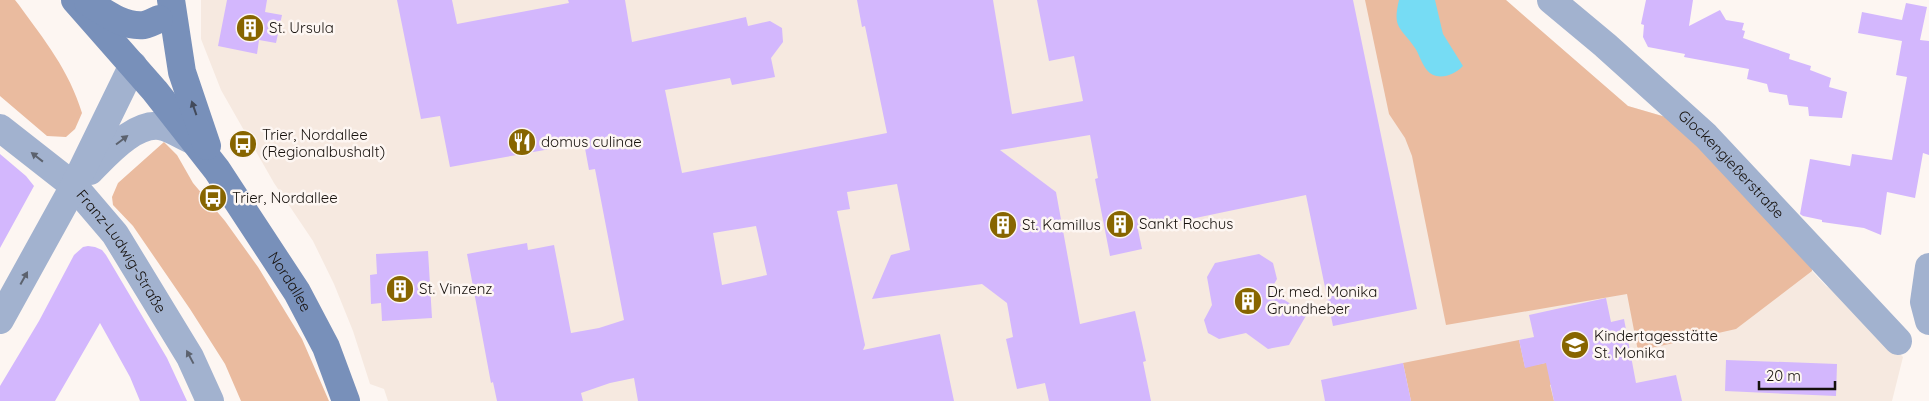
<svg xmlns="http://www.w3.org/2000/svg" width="1929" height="401" font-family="Quicksand,sans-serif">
  <rect width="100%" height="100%" fill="#fdf6f2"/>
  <path fill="#f6e9e0" d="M201,0H1506L1628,106L1676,120L1811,261L1812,271L1826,286L1840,294L1903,357L1892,401H388L384,389L370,384L353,331L334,284L313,241L274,183L221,90L201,39Z"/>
  <path fill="#eabb9f" d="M0,0H15L19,5C45,41 69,70 82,113L75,129L66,137L47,136L0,96Z
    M1365,0H1506L1628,106L1676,120L1811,261L1812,271L1736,329L1638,351L1627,294L1446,325L1412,156L1405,138L1389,114Z
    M164,142L177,155L193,183L225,221L258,267L302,339L329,401H241L225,364L190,309L133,226L113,205L112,197L118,183Z
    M1519,340L1525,367L1550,362L1554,383L1550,385L1554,401H1411L1403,363Z"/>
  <path fill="#76dcf4" d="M1399,0H1435L1443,34L1463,66C1453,76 1436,82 1426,69C1421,62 1419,54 1415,48C1401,27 1392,29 1399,0Z"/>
  <path fill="#d3b7fd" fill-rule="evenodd" d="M227,0H267L265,12L282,15L276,43L259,40L257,54L218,46Z
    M397,0H452L457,24L569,3L568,0H625L632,42L746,17L748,26L770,21L782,28L783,42L771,58L775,77L732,85L730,78L665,90L682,173L887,133L865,26L862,27L857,0H993L1012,114L1083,101L1074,56L1049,61L1037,0H1353L1417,309L1333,326L1306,195L1138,230L1142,249L1110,256L1095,179L1098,178L1090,135L1000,150L1056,192L1080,324L1135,311L1146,361L1143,362L1151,401H1049L1045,383L1017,389L1006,339L1013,337L1007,303L982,284L872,299L891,255L910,250L897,184L847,192L850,209L837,211L865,345L863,350L940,334L954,401H638L634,378L610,383L581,393L583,401H497L493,382L491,383L467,254L527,243L528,250L554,245L571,333L599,328L624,320L595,169L589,170L584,143L450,167L440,116L421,119ZM756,226L767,275L722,285L713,233Z
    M1646,0H1693L1689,26L1720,10L1726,20L1744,23L1742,30L1745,31L1743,38L1790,54L1789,59L1811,66L1810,70L1831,78L1829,87L1847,92L1842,118L1809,116L1808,107L1789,105L1787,95L1769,92L1767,84L1747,79L1749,69L1684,57L1685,54L1648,47L1643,37L1644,25L1641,24Z
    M1906,3L1927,7L1920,40L1929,41V155L1923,153L1915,198L1887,192L1881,235L1864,228L1822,222V220L1803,216L1800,214L1810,159L1850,166L1852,154L1892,160L1907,77L1896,75L1902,41L1858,33L1862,12L1902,20Z
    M0,154L26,176L34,186L0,248Z
    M88,246L95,247L102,250L106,255L167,358L187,401H140L130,377L100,323L55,401H0V386L39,321L74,255L83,247Z
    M428,251L432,318L382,321L381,303L371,304L370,275L377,274L376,254Z
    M1259,254L1273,263L1277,279L1270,291L1307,314L1289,345L1268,349L1246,333L1219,339L1208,333L1204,320L1212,305L1207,277L1215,263Z
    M1606,298L1611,322L1624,319L1636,383L1676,375L1682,401H1554L1546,363L1525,368L1519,340L1534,337L1529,315Z
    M1726,360L1837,364L1836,396L1725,391Z
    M1403,363L1411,401H1325L1321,380Z"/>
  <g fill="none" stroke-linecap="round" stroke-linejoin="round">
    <g stroke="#a2b2cf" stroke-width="28">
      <path id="s1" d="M1551,0L1605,45L1706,136L1898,341"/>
      <path id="s2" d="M0,128L74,186L115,234L190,357L210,401"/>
      <path d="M90,171C106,155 137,119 164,127C173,130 183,136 192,140"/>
      <path d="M1929,267L1924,302L1929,321"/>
      <path d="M0,320L74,186L133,65"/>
    </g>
    <g stroke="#7890ba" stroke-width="28">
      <path id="s3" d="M75,0L155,91L217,170L297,292L326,347L346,401"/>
      <path d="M171,0L182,72L207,146"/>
      <path d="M88,2C104,12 123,27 144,25C149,24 155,21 159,19"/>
    </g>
  </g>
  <defs><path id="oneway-solid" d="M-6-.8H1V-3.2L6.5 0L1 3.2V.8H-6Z" transform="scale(1.25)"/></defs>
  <use fill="#424a5b" href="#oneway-solid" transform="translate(194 108) rotate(-109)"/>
  <g fill="#5c626e">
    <use href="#oneway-solid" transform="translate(122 140) rotate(-37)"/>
    <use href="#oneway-solid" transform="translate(37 157) rotate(-142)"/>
    <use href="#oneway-solid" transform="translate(24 278) rotate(-61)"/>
    <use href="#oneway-solid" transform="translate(190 357) rotate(-118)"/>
  </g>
  <defs>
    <symbol id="building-disc" viewBox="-11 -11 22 22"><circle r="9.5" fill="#876500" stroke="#fdf6f2"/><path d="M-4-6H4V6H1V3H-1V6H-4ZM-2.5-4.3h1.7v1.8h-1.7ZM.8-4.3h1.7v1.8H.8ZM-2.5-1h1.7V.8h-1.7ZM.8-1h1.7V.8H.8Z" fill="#fff"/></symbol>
    <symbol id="restaurant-disc" viewBox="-11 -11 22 22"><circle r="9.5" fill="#876500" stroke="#fdf6f2"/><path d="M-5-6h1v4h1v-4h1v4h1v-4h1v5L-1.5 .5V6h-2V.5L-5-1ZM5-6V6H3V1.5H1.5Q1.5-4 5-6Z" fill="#fff"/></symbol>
    <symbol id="bus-disc" viewBox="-11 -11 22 22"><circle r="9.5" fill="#876500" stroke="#fdf6f2"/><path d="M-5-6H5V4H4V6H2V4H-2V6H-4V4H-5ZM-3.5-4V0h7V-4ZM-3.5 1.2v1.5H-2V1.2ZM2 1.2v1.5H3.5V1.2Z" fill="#fff"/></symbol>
    <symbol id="school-disc" viewBox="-11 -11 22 22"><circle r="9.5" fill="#876500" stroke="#fdf6f2"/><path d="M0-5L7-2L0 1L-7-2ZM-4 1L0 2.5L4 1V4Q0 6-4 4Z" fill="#fff"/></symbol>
  </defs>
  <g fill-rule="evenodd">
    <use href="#building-disc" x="234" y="12" width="32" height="32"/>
    <use href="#restaurant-disc" x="506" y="126" width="32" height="32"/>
    <use href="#bus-disc" x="227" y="128" width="32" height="32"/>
    <use href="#bus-disc" x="197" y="182" width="32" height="32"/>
    <use href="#building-disc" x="1104" y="208" width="32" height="32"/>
    <use href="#building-disc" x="987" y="209" width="32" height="32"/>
    <use href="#building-disc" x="384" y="273" width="32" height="32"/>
    <use href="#building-disc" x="1232" y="285" width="32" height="32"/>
    <use href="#school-disc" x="1559" y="329" width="32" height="32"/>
  </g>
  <g text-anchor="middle" stroke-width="5" stroke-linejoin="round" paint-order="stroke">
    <g font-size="15" fill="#16110d" stroke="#fdf6f2" text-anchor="start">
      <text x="269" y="33">St. Ursula</text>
      <text x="262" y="140">Trier, Nordallee<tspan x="262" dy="17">(Regionalbushalt)</tspan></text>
      <text x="541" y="147">domus culinae</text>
      <text x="232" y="203">Trier, Nordallee</text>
      <text x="1139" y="229">Sankt Rochus</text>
      <text x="1022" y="230">St. Kamillus</text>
      <text x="419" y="294">St. Vinzenz</text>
      <text x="1267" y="297">Dr. med. Monika<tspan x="1267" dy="17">Grundheber</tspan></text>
      <text x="1594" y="341">Kindertagesstätte<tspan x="1594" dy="17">St. Monika</tspan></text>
    </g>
    <g font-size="15" fill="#16110d" stroke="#fdf6f2">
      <text dy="5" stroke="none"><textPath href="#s1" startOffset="244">Glockengießerstraße</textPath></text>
      <text dy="5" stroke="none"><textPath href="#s2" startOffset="175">Franz-Ludwig-Straße</textPath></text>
      <text dy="5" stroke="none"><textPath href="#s3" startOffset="355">Nordallee</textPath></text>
    </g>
  </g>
  <path d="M1759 381v8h76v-8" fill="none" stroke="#16110d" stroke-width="2.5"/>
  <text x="1766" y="381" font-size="15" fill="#16110d" stroke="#fdf6f2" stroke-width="4" paint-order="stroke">20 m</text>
</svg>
